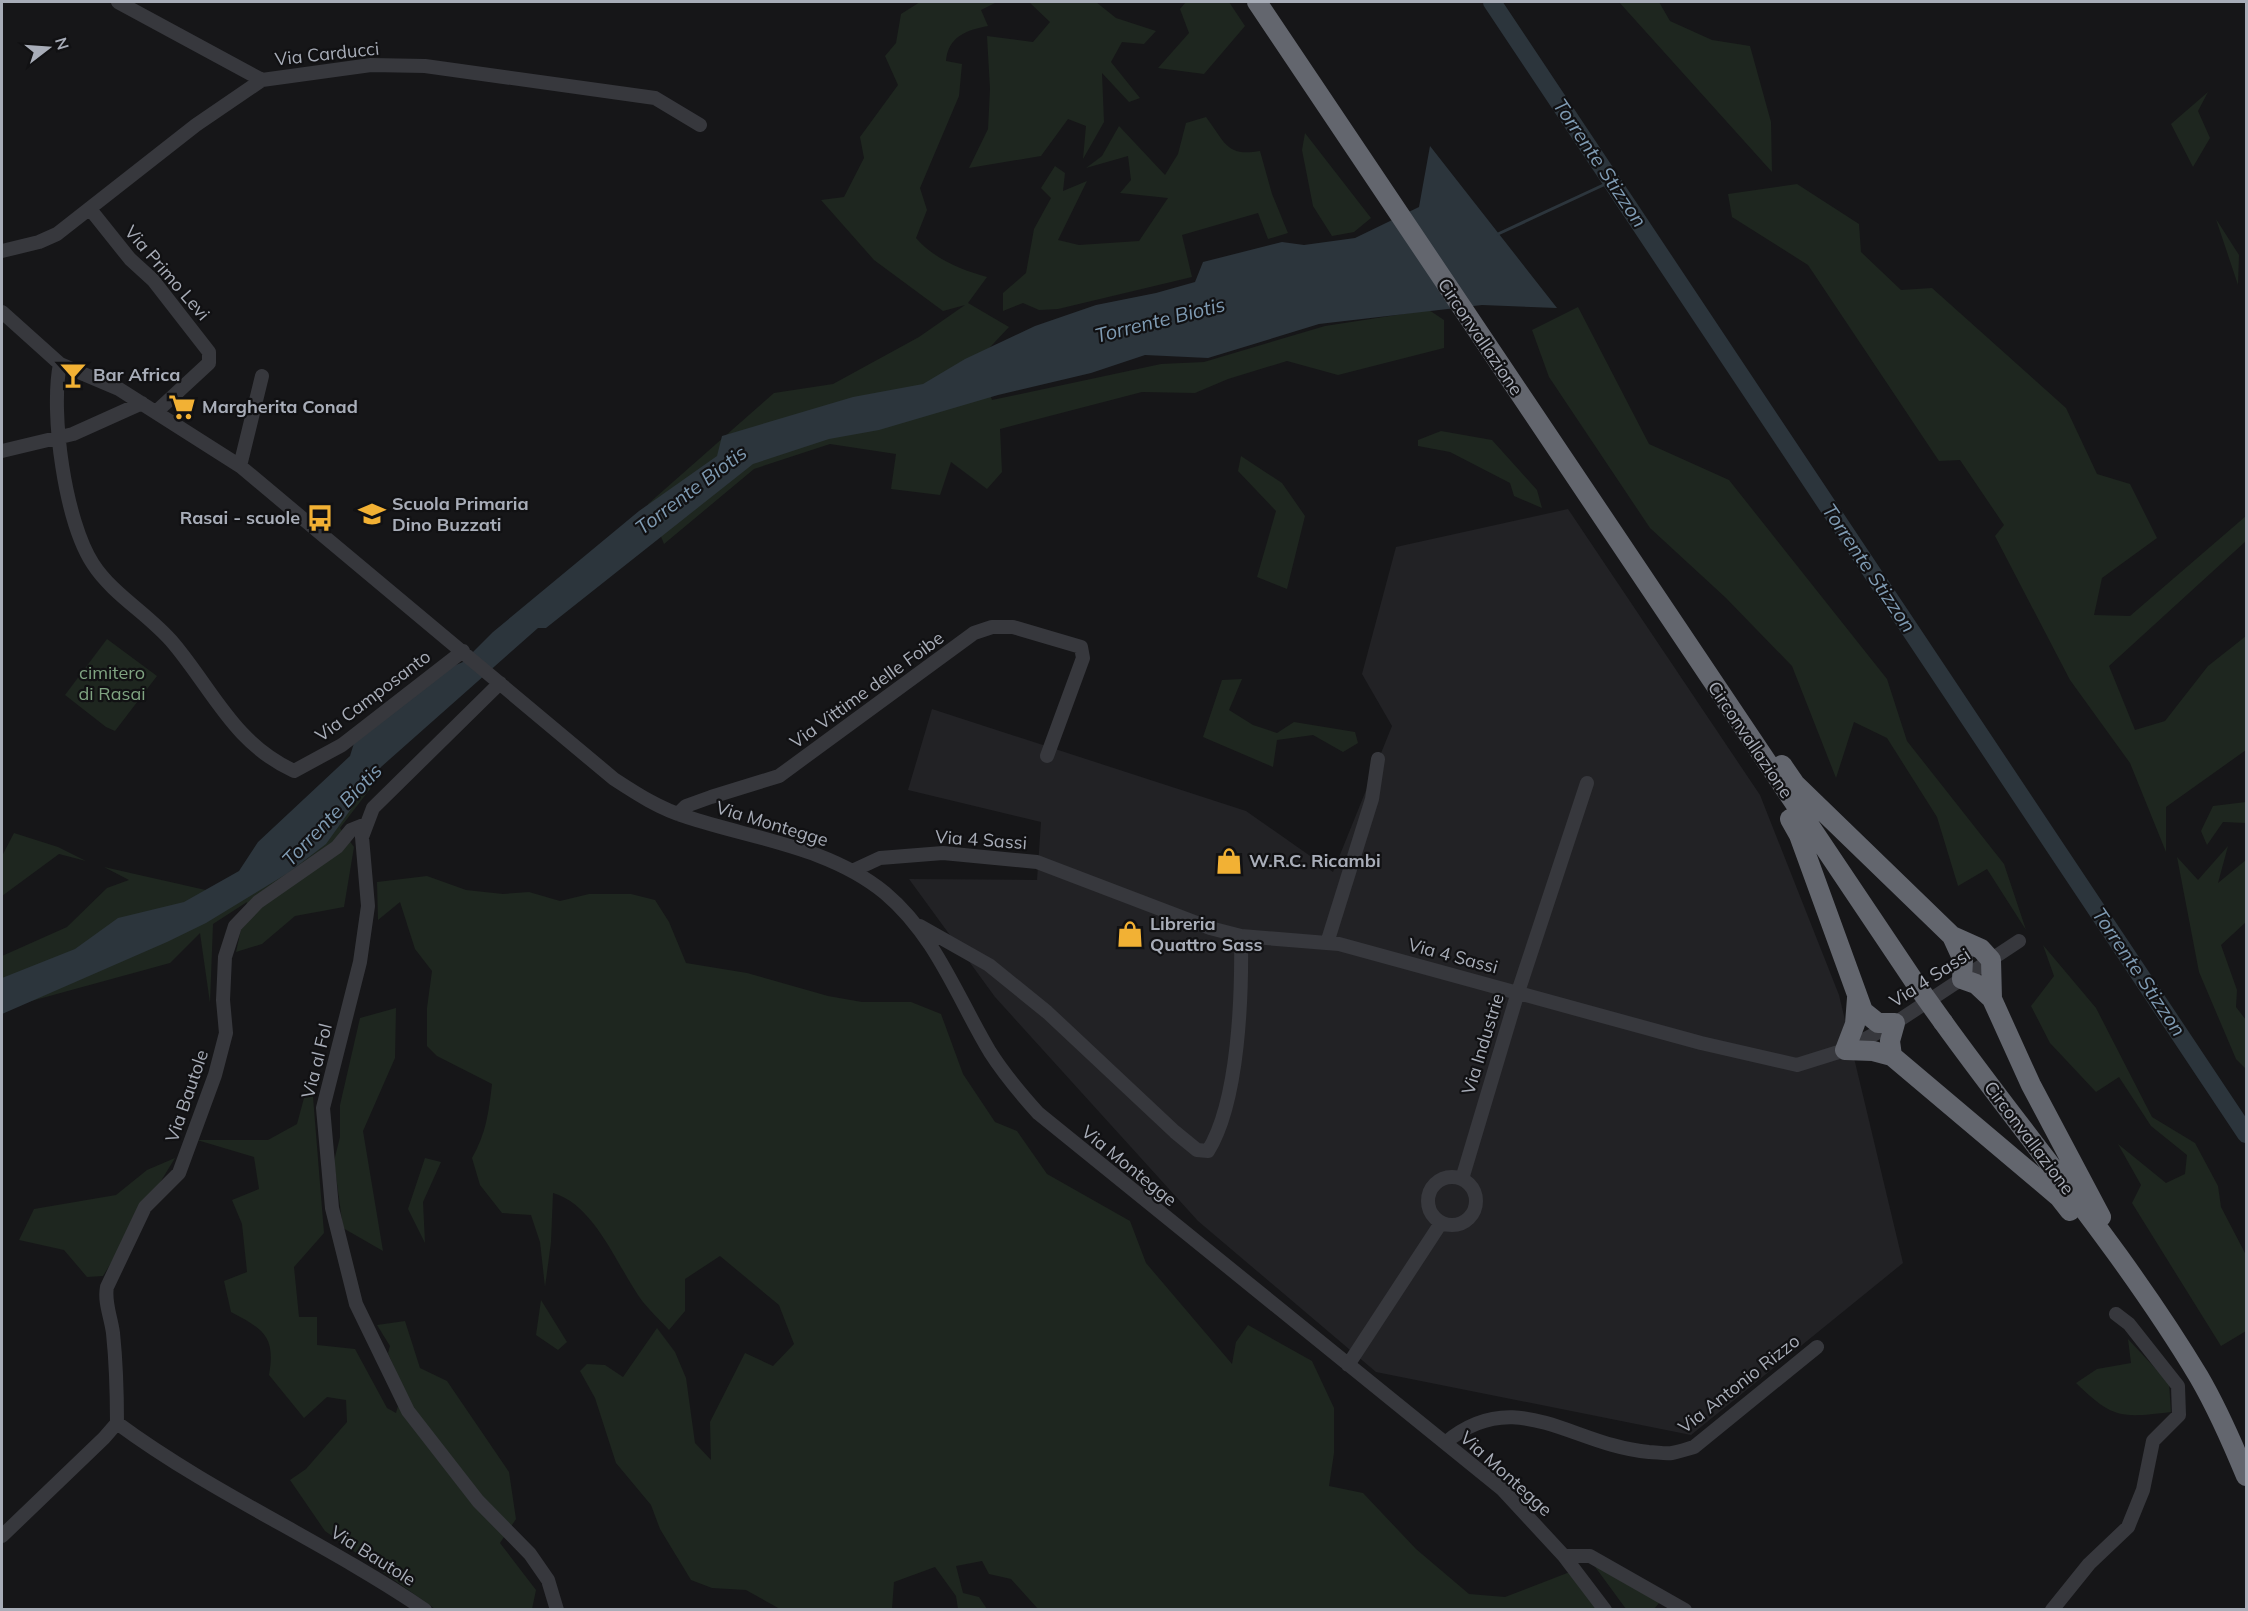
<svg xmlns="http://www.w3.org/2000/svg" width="2248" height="1611" font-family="Mulish,sans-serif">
  <rect width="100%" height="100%" fill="#161618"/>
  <path fill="#222225" d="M1568,509L1760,795L1839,995L1903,1263L1691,1435L1376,1372L1198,1221L995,997L909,879L1037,880L1041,822L908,790L932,709L1246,811L1333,872L1392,726L1362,674L1396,547Z"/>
  <path fill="#1e261f" d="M920,2H997L981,10L988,26C966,30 948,37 946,61L962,64L959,96L920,188L927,210L916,238C933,258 961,270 987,277L968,303L1009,327L978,360L992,400L1161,364L1204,362L1325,326L1429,310L1444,320V348L1338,375L1287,361L1228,379L1195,393L1142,392L1000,429L1002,472L987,489L951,462L940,495L891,489L896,454L830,444L754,469L664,544L648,504L774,393L833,384L919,337L965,305L943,311L874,260L821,200L844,197L864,158L860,137L898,85L885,56L896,43L901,14Z
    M1029,2H1096L1116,18L1156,31L1144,44L1122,42L1111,62L1140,98L1129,102L1102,73L1104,122L1083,159L1086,126L1068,119L1041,156L969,168L988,129L990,89L987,36L1033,42L1050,22Z
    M1186,2H1229L1245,26L1204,74L1158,68L1189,33L1180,9Z
    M1619,2H1659L1670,21L1712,40L1750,46L1771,122L1772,172Z
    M2208,92L2198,111L2210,138L2193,167L2171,124Z
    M1206,117C1225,142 1226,157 1260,151L1272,194L1288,233L1268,239L1258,213L1182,235L1192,277L1058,309L1039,310L1023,303L1003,311V293L1026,273L1034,229L1051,198L1041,188L1055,166L1065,173L1063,191L1087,181L1058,240L1079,245L1139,241L1168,198L1120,193L1131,180L1128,156L1086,168L1102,156L1119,126L1165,175L1178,154L1186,123Z
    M1305,133L1371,218L1354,232L1332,236L1313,206L1302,150Z
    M1797,184L1859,224L1861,252L1901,290L1932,288L2066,408L2097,474L2130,484L2157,538L2102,578L2094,615L2130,616L2246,516V541L2109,666L2135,730L2165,721L2208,666L2246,636V750L2166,807V852L2130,763L2070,680L1995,536L2004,525L1960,460L1939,461L1808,265L1732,217L1728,194Z
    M2216,219L2239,255L2238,285Z
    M1578,307L1649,444L1729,480L1887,679L1907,741L2004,864L2026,930L1987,869L1958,886L1937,817L1887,738L1854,722L1836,778L1792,666L1726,598L1650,528L1549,377L1532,330Z
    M1441,431L1492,440L1537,490L1542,508L1514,496L1510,483L1450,452L1418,446V440Z
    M1241,456L1282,483L1305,516L1287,589L1257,577L1276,511L1238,471Z
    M107,639L157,676L115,731L106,727L65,695Z
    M1242,679L1229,710L1253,725L1277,733L1294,722L1355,732L1358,743L1343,752L1313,735L1277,740L1273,767L1203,737L1222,680Z
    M382,761L370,789L340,828L354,847L344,907L295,916L262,944L236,952L247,902L213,924L210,1003L200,933L170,963L2,1009V956L67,927L107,888L129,880L104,867L210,891L247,867Z
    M2246,802V823L2223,822L2207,845L2201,831L2213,806Z
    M14,833L58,847L86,861L59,854L2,896V856Z
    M2228,846L2218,883L2246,860V922L2221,945L2237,990L2236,1007L2246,1020V1069L2236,1059L2199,972L2177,857L2198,880Z
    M427,876L466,890L503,894L529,892L560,901L589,894H631L655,900L669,922L686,963L747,973L828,996L862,1002H911L941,1014L963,1074L995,1122L1017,1131L1047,1174L1130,1221L1146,1263L1232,1364L1236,1342L1248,1325L1312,1361L1334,1408V1453L1329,1486L1363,1493L1416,1549L1469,1594L1505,1597L1575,1570L1605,1609H1038L1011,1579L989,1574L982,1561L956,1566L963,1593L979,1597L987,1609H958L956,1596L935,1567L894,1582L892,1609H780L746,1590L712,1588L691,1580L660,1529L651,1505L616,1463L595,1398L580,1371L587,1364L605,1365L623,1377L657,1328L675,1352L686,1378L695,1443L711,1460L710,1422L745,1353L773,1366L794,1344L779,1305L720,1256L685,1279V1311L669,1330C661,1321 651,1312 643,1302C618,1269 596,1205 553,1193L551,1242L545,1287L540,1242L531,1215L502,1213L480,1185L472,1158C486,1134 489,1111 492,1084L437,1056L427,1046V1008L432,971L415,949L400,902L378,920L377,882Z
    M2043,945L2096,1008L2152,1117L2195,1143L2218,1186L2221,1207L2246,1255V1331L2221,1346L2132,1203L2141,1185L2118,1144L2166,1183L2185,1174L2187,1155L2151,1126L2119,1077L2096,1092L2050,1043L2031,1006L2054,976Z
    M396,1008L395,1058L363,1131L383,1251L343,1228L334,1161L340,1137V1105L360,1018Z
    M311,1072L324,1233L294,1267L299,1317H317V1345L355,1349L387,1408L396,1413L403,1388L388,1353L390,1346L377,1325L405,1321L420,1368L447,1381L509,1472L516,1519L500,1543L536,1590L532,1609H435L325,1531L290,1480L306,1469L347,1422L346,1400L327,1397L304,1418L269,1375C276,1336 263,1329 231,1312L224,1281L247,1272L242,1224L232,1200L259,1189L254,1157L197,1140H268L297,1124Z
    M175,1158L103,1276L87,1277L64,1250L19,1240L34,1209L116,1195L147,1170Z
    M425,1158L441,1162L423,1202L425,1243L408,1209Z
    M541,1300L567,1342L558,1350L536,1335Z
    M2128,1339L2169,1383L2171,1412C2121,1418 2113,1419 2076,1383L2097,1369L2131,1363Z
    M1593,1564L1660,1602L1654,1609H1626Z"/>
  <path fill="#2c353c" d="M1430,146L1557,308L1482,305L1319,324L1208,358L1145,355L1091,373L998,395L879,430L829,439L753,464L546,628H538L381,767L326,844L288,873L206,923L167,942L2,1014V978L75,949L118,918L184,902L239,871L258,842L350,756L354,743L451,667L463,662L493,632L639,511L717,456L722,436L853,397L923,384L965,359L1035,326L1096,305L1156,293L1195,282L1203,262L1282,242L1304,245L1355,238L1419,207Z"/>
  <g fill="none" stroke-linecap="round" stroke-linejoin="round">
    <path stroke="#2c353c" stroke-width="3" d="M1498,234L1612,181"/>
    <path stroke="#2c353c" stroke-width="18" d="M1492,2L2246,1134"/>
    <path stroke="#37383d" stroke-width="14" d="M118,2L262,80
      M90,209L130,259L153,280L209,352V363L156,412
      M2,251L39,242L57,234L196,125L262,80L371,65L425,66L655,98L700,125
      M2,312L60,364L119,389L240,466L614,779C637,794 660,809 687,817C754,839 829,847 885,893C936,936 957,997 990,1052C1004,1074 1020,1093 1038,1113L1502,1489L1564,1556L1605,1610
      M60,364C50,413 65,521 93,564C113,595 150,615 174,644C214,692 234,743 294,771L342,745L463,651
      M2,451L73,434L142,403
      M240,466L262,376
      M500,683L373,808L362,837L368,906L360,962L323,1108L332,1208L356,1304L408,1411L478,1501L530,1554L548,1580L557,1610
      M678,814L686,806L711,797L779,776L974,633L992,627H1013L1081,647L1083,658L1047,756
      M852,871L880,858L943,853L1037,862L1210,928L1241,936L1339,944L1701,1043L1797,1065L1845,1050L1895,1023L2019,941
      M920,926L989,965L1047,1012L1175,1132L1197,1150L1208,1151C1239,1101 1242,995 1241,936
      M1327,943L1372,799L1378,759
      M1428 1201a24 24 0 1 1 48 0a24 24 0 1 1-48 0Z
      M1462,1179L1518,992L1587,783
      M1348,1365L1441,1223
      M117,1423C213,1494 325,1542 425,1610
      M1445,1443C1516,1383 1573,1446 1649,1452C1656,1452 1665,1454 1672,1453C1679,1452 1687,1449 1694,1447L1817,1347
      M2,1536L104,1438L117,1423C117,1393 116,1362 113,1333C111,1317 104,1302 107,1287L145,1207L179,1173L215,1075L226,1033L223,1000L225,957L235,926L258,902L337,847L351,830L366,824
      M1564,1556H1590L1685,1610
      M2052,1610L2089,1564L2128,1527L2143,1490L2153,1441L2179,1415L2178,1386L2129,1324L2116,1314"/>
    <path stroke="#63666e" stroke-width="20" d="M1257,2L1918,987
      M1782,765L1795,784L1952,936L1981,949L1991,960L1992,999
      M1790,819L1799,835L1863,1011L1878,1023H1895L1890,1041L1892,1056
      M1952,936L1963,960L1962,979L1976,984L1992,999L2031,1085L2101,1217
      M1857,998L1855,1024L1845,1050L1873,1051L1892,1056L2059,1197L2070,1211
      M1943,1022C2028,1140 2124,1252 2199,1377C2217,1408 2232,1442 2246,1476"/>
    <path stroke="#63666e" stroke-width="20" d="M1918,987L1943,1022"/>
  </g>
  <defs>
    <symbol id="bar-bare" viewBox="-9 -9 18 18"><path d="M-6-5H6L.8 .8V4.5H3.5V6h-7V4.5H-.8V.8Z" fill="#f2b134" stroke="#111113" stroke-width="2.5" paint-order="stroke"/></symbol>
    <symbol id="supermarket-bare" viewBox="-9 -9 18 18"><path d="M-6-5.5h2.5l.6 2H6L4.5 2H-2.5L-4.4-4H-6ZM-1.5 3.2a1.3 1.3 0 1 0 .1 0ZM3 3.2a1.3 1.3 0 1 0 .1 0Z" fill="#f2b134" stroke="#111113" stroke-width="2.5" paint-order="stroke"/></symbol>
    <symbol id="school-bare" viewBox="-9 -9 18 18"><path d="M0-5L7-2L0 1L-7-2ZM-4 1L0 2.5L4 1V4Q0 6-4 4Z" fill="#f2b134" stroke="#111113" stroke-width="2.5" paint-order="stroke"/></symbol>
    <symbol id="bus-bare" viewBox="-9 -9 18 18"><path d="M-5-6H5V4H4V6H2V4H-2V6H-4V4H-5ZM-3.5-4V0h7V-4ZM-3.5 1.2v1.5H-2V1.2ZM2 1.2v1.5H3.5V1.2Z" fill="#f2b134" stroke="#111113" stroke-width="2.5" paint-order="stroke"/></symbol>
    <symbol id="shop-bare" viewBox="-9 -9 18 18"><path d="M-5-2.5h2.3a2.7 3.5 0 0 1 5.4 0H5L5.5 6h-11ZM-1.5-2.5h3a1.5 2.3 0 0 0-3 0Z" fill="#f2b134" stroke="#111113" stroke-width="2.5" paint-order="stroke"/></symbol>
  </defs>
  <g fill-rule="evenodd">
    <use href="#bar-bare" x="54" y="356" width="38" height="38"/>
    <use href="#supermarket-bare" x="163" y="388" width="38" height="38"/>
    <use href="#school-bare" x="353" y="495" width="38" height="38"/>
    <use href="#bus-bare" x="301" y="499" width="38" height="38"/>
    <use href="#shop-bare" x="1210" y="842" width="38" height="38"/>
    <use href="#shop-bare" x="1111" y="915" width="38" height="38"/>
  </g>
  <g text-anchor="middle" stroke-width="4.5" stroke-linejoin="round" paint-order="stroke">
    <g font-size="18" fill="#a8adb8" stroke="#111113">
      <text transform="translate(327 54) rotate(-6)" y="6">Via Carducci</text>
      <text transform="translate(167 273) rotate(49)" y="6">Via Primo Levi</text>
      <text transform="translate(1480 337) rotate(56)" y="6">Circonvallazione</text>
      <text transform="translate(867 690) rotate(-36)" y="6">Via Vittime delle Foibe</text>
      <text transform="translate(373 696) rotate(-37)" y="6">Via Camposanto</text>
      <text transform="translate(1750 740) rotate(56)" y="6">Circonvallazione</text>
      <text transform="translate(772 824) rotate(17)" y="6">Via Montegge</text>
      <text transform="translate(981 840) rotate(4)" y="6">Via 4 Sassi</text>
      <text transform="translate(1453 956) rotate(15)" y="6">Via 4 Sassi</text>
      <text transform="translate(1930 978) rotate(-33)" y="6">Via 4 Sassi</text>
      <text transform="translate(1483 1044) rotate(-73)" y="6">Via Industrie</text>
      <text transform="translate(317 1061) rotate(-76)" y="6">Via al Fol</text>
      <text transform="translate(187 1096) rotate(-71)" y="6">Via Bautole</text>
      <text transform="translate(2029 1138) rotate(53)" y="6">Circonvallazione</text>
      <text transform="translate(1129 1166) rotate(39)" y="6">Via Montegge</text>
      <text transform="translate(1739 1384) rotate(-38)" y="6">Via Antonio Rizzo</text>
      <text transform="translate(1506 1474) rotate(42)" y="6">Via Montegge</text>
      <text transform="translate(373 1556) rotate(32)" y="6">Via Bautole</text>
    </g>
    <g font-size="18" font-weight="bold" fill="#a8adb8" stroke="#111113" text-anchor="start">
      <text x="93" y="381">Bar Africa</text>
      <text x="202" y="413">Margherita Conad</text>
      <text x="392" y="510">Scuola Primaria<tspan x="392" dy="21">Dino Buzzati</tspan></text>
      <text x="300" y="524" text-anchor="end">Rasai - scuole</text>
      <text x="1249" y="867">W.R.C. Ricambi</text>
      <text x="1150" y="930">Libreria<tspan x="1150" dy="21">Quattro Sass</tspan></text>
    </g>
    <g font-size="18" fill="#7fa381" stroke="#111113">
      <text x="112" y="679">cimitero<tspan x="112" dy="21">di Rasai</tspan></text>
    </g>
    <g font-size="20" font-style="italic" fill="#7f9bb3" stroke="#111113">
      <text transform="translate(1600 163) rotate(56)" y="7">Torrente Stizzon</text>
      <text transform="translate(1160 320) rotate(-14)" y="7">Torrente Biotis</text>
      <text transform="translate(691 490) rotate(-37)" y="7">Torrente Biotis</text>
      <text transform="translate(1869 568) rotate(56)" y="7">Torrente Stizzon</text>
      <text transform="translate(332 815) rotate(-46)" y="7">Torrente Biotis</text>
      <text transform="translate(2139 972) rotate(56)" y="7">Torrente Stizzon</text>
    </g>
  </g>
  <rect width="2248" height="1611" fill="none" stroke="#a8adb8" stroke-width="6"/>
  <g transform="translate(48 48) rotate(73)" stroke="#111113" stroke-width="4.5" paint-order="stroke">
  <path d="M0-4.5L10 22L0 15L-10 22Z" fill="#a8adb8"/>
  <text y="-9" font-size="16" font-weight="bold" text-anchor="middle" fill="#a8adb8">N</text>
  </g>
</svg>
